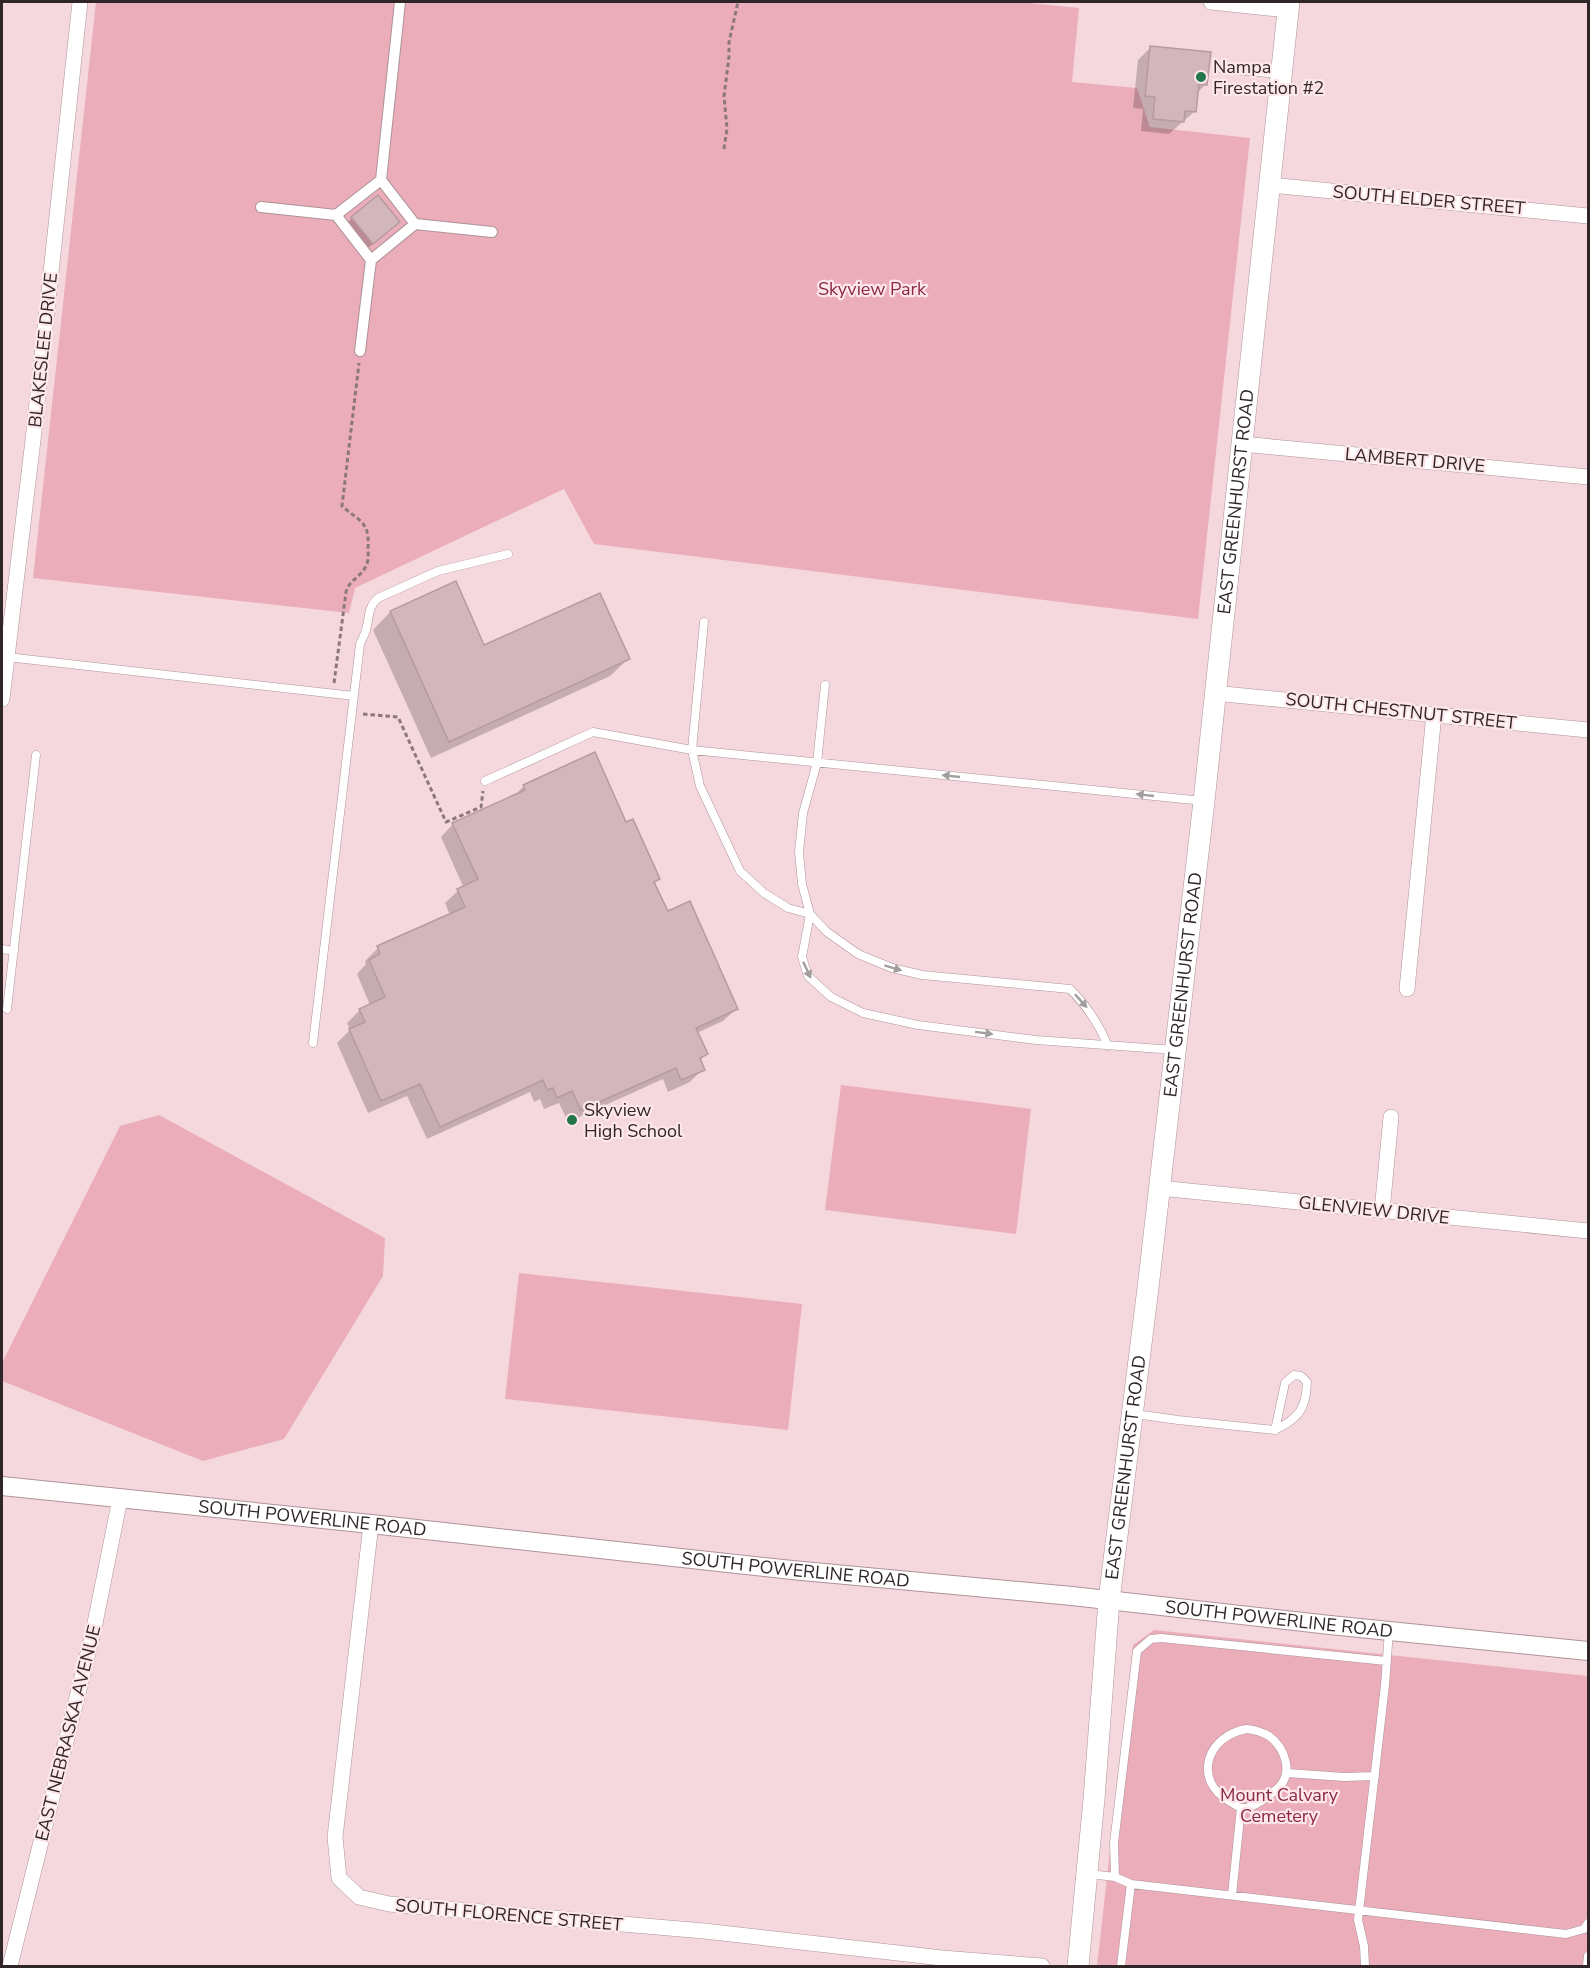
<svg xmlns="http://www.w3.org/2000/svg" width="1590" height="1968" font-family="'Nunito Sans',sans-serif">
  <rect width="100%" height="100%" fill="#f5d8dd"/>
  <path fill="#ebadba" d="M96,2H1019L1079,8L1072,82L1137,88L1150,127L1250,138L1198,619L594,544L564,489L355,588L349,613L33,578Z
    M841,1085L1031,1109L1016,1234L825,1210Z
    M159,1115L385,1238L383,1276L284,1439L203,1461L2,1381V1363L120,1126Z
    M519,1273L802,1304L788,1430L505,1399Z
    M1154,1630L1588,1676V1966H1097L1133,1645Z"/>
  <path fill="#0003" d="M1151,47L1206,84L1197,93L1195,111L1169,134L1141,131L1143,109L1133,108L1138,60Z
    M352,218L390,230L364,251L344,226Z
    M455,583L484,647L628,659L610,676L431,758L373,630L390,612Z
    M594,754L625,824L658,879L654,884L667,913L736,1009L723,1021L697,1033L707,1054L699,1061L703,1069L690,1082L668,1092L663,1079L568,1122L559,1103L544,1109L540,1099L534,1102L530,1092L427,1139L407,1096L368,1113L337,1043L350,1030L347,1023L360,1010L370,1005L357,974L366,964L365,961L378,948L450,915L445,903L463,886L441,837L453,824L513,797L524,786Z"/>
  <path fill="#d2b6bb" stroke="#b69aa0" stroke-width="1.5" d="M1150,46L1211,52L1207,85L1199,84L1196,112L1185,111L1184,122L1153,119L1155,97L1145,96Z
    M378,195L400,222L373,244L351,217Z
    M456,581L484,645L600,593L630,659L449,742L390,611Z
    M595,752L626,822L633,819L660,879L654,882L668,911L690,901L738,1009L696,1028L708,1054L700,1058L705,1070L681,1080L676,1068L581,1110L572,1091L557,1098L553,1088L547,1090L543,1080L440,1127L420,1084L381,1101L349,1029L365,1022L359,1009L385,997L369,960L380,954L377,946L465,907L457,889L478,879L452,823L525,790L523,785Z"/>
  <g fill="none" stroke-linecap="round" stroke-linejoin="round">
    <defs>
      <path id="service" d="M1222,69L1280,74
        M704,622L692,750L700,786L740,871L764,893L788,908L810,914L802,884L799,852L803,813L817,763L825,685
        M7,657L354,696
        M485,781L593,732L692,750L1204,801
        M810,914L802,957L808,976L831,997L863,1013L918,1025L1036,1040L1175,1050
        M810,914L827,932L858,954L892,968L922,975L1070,989C1088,1007 1099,1024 1108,1046
        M2,949L14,951
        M7,1009L36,755
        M313,1043L360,644C362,639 365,634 366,630C370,617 367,608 378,598L438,571L508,554
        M1294,1375L1301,1376L1307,1382C1306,1409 1299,1418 1275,1430L1285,1383Z
        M1135,1414L1178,1420L1275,1430
        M1247,1729C1255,1730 1262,1732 1269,1736C1285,1748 1294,1773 1278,1788C1269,1796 1254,1809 1241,1808C1238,1807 1232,1803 1229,1801C1192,1780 1207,1735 1247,1729Z
        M1287,1773L1344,1777L1375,1776
        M1089,1874L1115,1877
        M1131,1884L1566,1934L1584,1929L1588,1923
        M1232,1895L1241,1808
        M1121,1966L1131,1884L1115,1877L1114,1843L1137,1651L1151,1639L1161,1638L1386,1661
        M1365,1966L1364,1946L1358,1920L1385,1685L1389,1631
        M1587,1966L1588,1956"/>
      <path id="pedestrian" d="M400,2L381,180L415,224
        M261,207L336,215L381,180
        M336,215L371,260L360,351
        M371,260L415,224L492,232"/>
      <path id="minor" d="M1211,2L1288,10
        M1270,185L1588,216
        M1242,444L1588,477
        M1214,693L1588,730
        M2,699L33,440L80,2
        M1407,989L1434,714
        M1159,1188L1588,1231
        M1382,1211L1391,1117
        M371,1524L335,1837L339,1878L359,1897L389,1904L704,1931L942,1958L1042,1966
        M10,1966L93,1633L120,1499"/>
      <g id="tertiary">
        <path id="s1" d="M2,1486L371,1524L792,1570L1072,1596L1330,1625L1588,1651"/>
      </g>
      <g id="secondary">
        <path id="s2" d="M1078,1966L1094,1799L1109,1600L1148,1288L1204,801L1289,2"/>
      </g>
    </defs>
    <use href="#service" stroke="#ae9398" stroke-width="9"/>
    <use href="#pedestrian" stroke="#ae9398" stroke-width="12"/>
    <use href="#minor" stroke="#ae9398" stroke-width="16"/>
    <use href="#tertiary" stroke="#ae9398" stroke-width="20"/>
    <use href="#secondary" stroke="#ae9398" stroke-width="22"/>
    <path stroke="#8b787c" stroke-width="3" stroke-dasharray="4.5 3" stroke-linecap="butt" d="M724,149L727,129L724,96L729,57V42L738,2
      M334,683L346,592C349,580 361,577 366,566C369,561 368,553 368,547C370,522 359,521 342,506L359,363
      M363,714L398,717L446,822L481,807L483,791"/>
    <use href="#service" stroke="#fff" stroke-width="8"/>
    <use href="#pedestrian" stroke="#fff" stroke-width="10"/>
    <use href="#minor" stroke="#fff" stroke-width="15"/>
    <use href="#tertiary" stroke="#fff" stroke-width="18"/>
    <use href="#secondary" stroke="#fff" stroke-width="21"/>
  </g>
  <defs><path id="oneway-solid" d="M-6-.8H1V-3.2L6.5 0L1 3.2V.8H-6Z" transform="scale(1.5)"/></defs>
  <g fill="#a29d9e">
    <use href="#oneway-solid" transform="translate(951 776) rotate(-174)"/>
    <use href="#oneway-solid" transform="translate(1145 795) rotate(-174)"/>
    <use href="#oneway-solid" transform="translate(893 968) rotate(17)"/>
    <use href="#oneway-solid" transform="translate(807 970) rotate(65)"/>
    <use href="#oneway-solid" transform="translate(1081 1001) rotate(48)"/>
    <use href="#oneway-solid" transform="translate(984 1033) rotate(7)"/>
  </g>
  <g fill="#217547" stroke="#fee7eb" stroke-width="2">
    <circle cx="1201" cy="77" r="6"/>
    <circle cx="572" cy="1120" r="6"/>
  </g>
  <g text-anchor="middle" stroke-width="4.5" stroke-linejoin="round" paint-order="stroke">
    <g font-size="18" fill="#302628" stroke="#fee7eb" text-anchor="start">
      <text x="1213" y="73">Nampa<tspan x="1213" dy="21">Firestation #2</tspan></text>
      <text x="584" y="1116">Skyview<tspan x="584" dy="21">High School</tspan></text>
    </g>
    <g font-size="18" fill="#302628" stroke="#fee7eb">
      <text transform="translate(1429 200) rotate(5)" y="6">SOUTH ELDER STREET</text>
      <text transform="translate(43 350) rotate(-84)" y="6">BLAKESLEE DRIVE</text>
      <text transform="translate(1415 460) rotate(5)" y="6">LAMBERT DRIVE</text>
      <text dy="6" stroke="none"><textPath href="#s2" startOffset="1473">EAST GREENHURST ROAD</textPath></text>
      <text transform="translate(1401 711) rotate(6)" y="6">SOUTH CHESTNUT STREET</text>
      <text dy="6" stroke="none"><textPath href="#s2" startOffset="987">EAST GREENHURST ROAD</textPath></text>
      <text transform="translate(1374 1210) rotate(6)" y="6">GLENVIEW DRIVE</text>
      <text dy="6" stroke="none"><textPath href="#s2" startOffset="501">EAST GREENHURST ROAD</textPath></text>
      <text dy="6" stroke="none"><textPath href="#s1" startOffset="312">SOUTH POWERLINE ROAD</textPath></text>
      <text dy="6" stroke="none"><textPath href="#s1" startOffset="798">SOUTH POWERLINE ROAD</textPath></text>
      <text dy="6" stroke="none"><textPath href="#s1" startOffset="1284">SOUTH POWERLINE ROAD</textPath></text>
      <text transform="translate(68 1733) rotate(-76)" y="6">EAST NEBRASKA AVENUE</text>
      <text transform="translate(509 1915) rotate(5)" y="6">SOUTH FLORENCE STREET</text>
    </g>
    <g font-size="18" fill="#8a2747" stroke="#fee7eb">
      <text x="872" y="295">Skyview Park</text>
      <text x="1279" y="1801">Mount Calvary<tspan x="1279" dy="21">Cemetery</tspan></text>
    </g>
  </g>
  <rect width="1590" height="1968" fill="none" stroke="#302628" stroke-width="6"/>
</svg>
